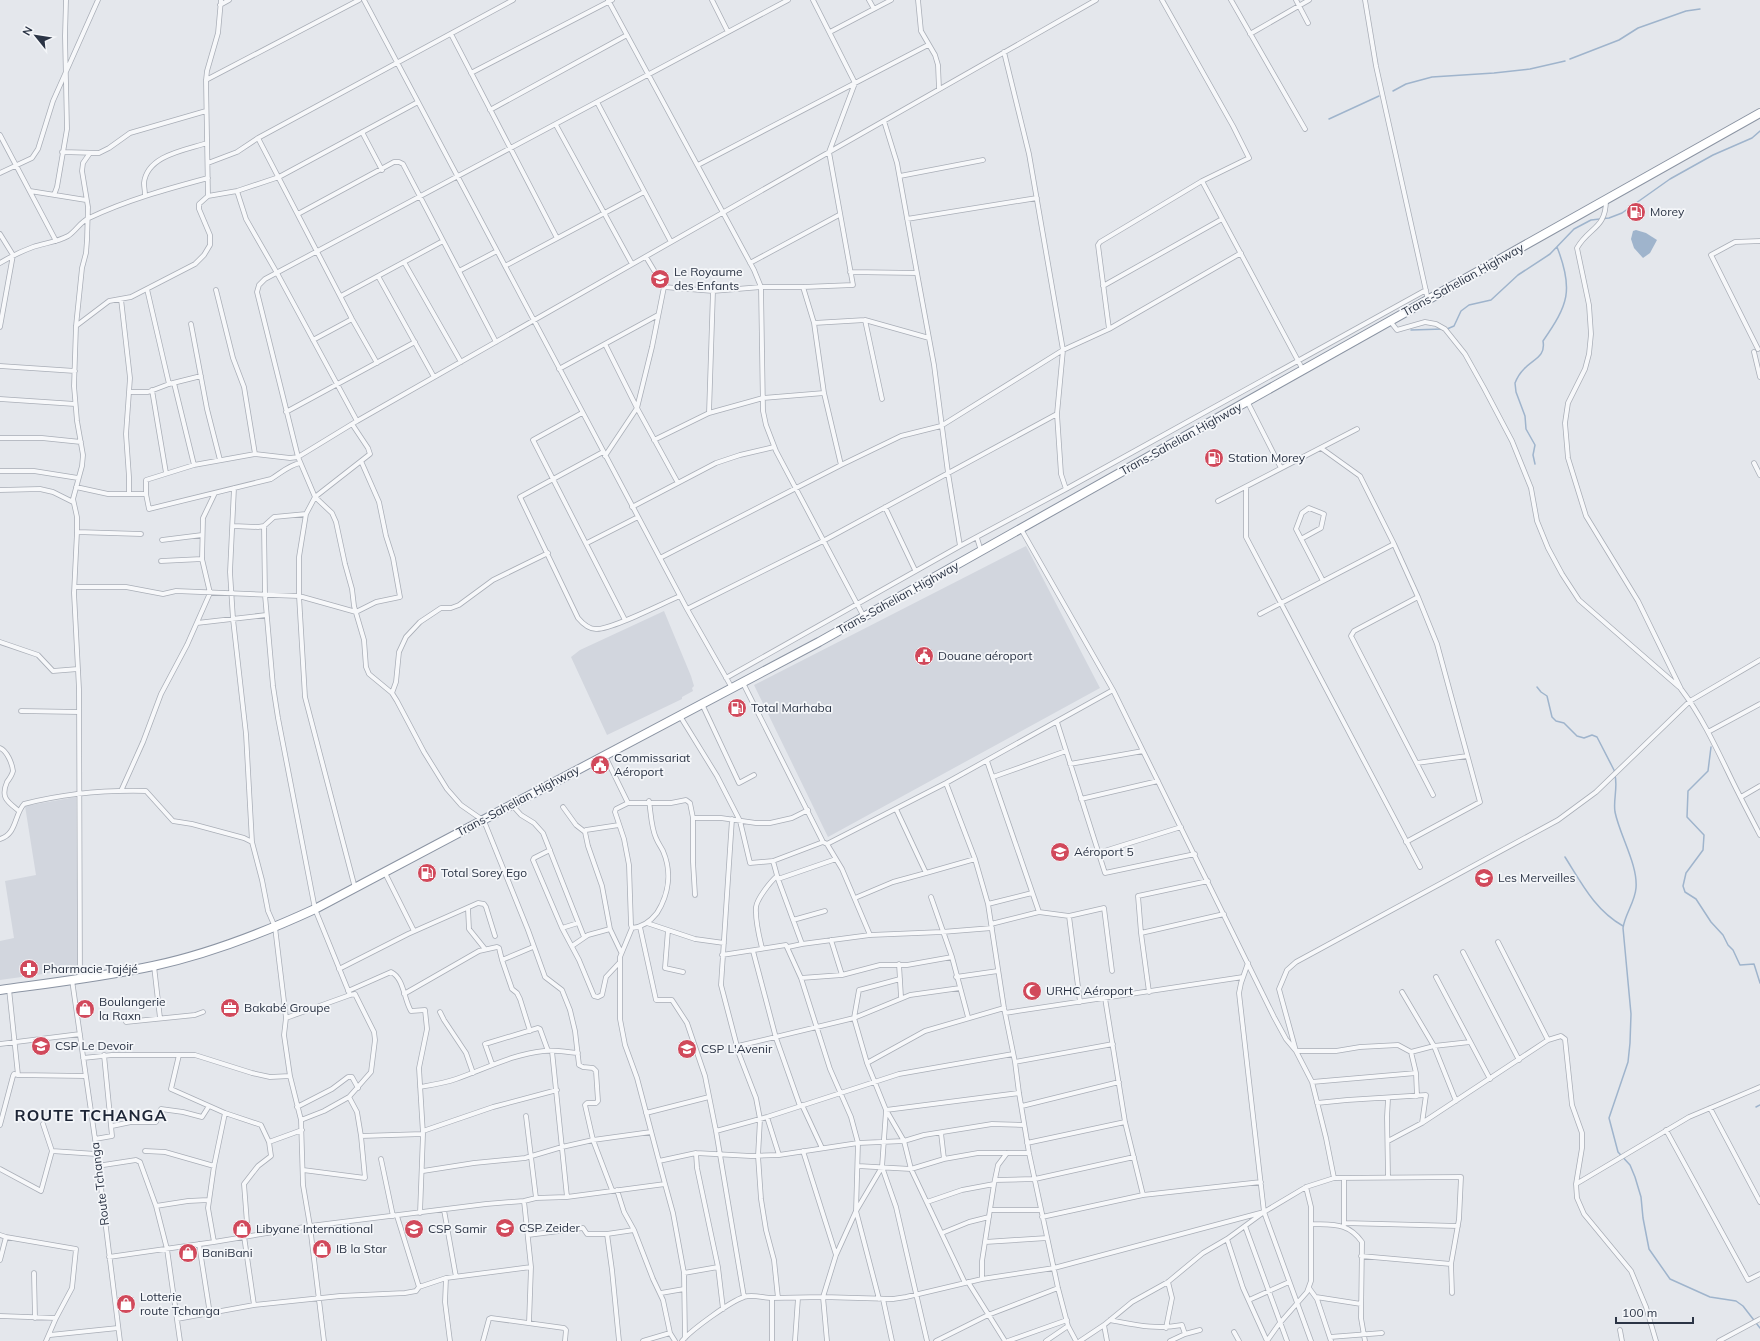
<svg xmlns="http://www.w3.org/2000/svg" width="1760" height="1341" font-family="Mulish,sans-serif">
  <rect width="100%" height="100%" fill="#e4e7ec"/>
  <path fill="#d2d6de" d="M1026,546L1100,688L828,837L754,685Z
    M664,611L691,676L694,686L692,688L693,691L682,697V699L607,735L571,657L580,650Z
    M76,797L78,969L0,980V941L14,938L5,881L36,875L25,806Z"/>
  <path fill="#9fb4cc" d="M1636,230L1646,233L1657,240L1650,253L1643,258L1634,248L1631,239L1633,231Z"/>
  <g fill="none" stroke-linecap="round" stroke-linejoin="round">
    <path stroke="#9fb4cc" stroke-width="1.5" d="M1570,59L1619,40L1638,28L1686,11L1700,9
      M1393,91L1406,84L1432,77L1494,73L1530,69L1565,61
      M1329,119L1379,96
      M1447,329L1454,326L1461,311L1469,305L1491,300L1518,275L1550,254L1574,229L1591,220L1609,218L1622,213L1670,179L1713,155L1752,138L1760,131
      M1411,330L1443,329
      M1535,464L1533,455L1535,445L1526,429L1525,416L1516,392L1515,383C1517,378 1520,373 1524,369C1533,359 1546,357 1543,341C1568,305 1574,290 1557,247
      M1537,687L1541,692L1547,696L1552,717L1556,721L1564,723L1577,736L1584,738L1592,735L1597,737L1615,772
      M1711,747L1708,771L1688,791L1687,817L1704,835L1703,850L1686,873L1683,886L1685,892L1696,899L1711,922L1723,935L1728,945L1733,950L1740,965L1754,964L1760,983
      M1615,775C1618,788 1613,800 1615,812C1620,836 1638,865 1636,888C1635,902 1625,914 1623,928L1631,1014L1630,1043L1628,1062L1609,1118L1618,1152L1630,1165L1635,1177L1641,1197L1643,1218L1649,1249L1670,1279L1710,1297L1736,1301L1743,1306L1760,1328
      M1565,857C1582,884 1595,910 1623,926
      M1756,1107L1760,1105"/>
    <defs>
      <path id="street" d="M364,0L687,609L732,688
        M608,0L754,270L761,287L763,411L766,425L776,451L864,617
        M712,0L728,32
        M869,0L874,9
        M918,0L921,31L935,55L938,65L939,89
        M1231,0L1305,129
        M1296,0L1308,23
        M1365,0L1376,66L1428,300
        M220,5L229,0
        M830,32L891,0
        M451,34L557,238
        M1250,34L1309,0
        M471,73L612,0
        M206,80L359,0
        M597,102L671,242
        M490,110L627,35
        M884,121L897,163L917,273L934,365L948,473L960,546L1066,489L1061,474L1057,414L1063,350L1029,154L1004,52
        M556,125L632,264
        M362,132L382,170
        M0,135L56,241
        M258,138L352,319L377,363
        M62,152L99,153L109,148L130,133L206,111
        M208,163L237,152L258,138L513,0
        M698,165L928,45
        M0,173L32,158L38,149L53,101L98,0
        M900,176L983,160
        M1202,181L1303,370
        M30,191L86,200
        M237,191L246,219L277,273L357,421
        M54,195L57,187L67,129L65,36L66,0
        M145,195C145,191 144,187 144,183C147,155 186,150 207,143
        M208,196L206,80L207,71L218,33L221,0
        M1606,200C1606,229 1589,227 1577,248L1589,305L1591,334L1589,354L1585,369L1568,403L1565,423L1568,458L1586,516L1638,601L1681,689C1700,714 1714,743 1728,772C1738,793 1749,814 1760,835
        M298,214L394,162H399L403,164L496,342
        M907,219L1037,198
        M0,234L13,255L0,327
        M404,262L461,362
        M0,263C10,257 22,251 33,247C45,243 57,242 68,236C76,231 80,222 89,218C127,200 167,189 208,178
        M750,263L839,215
        M505,266L644,192
        M459,271L497,251
        M850,272L917,273
        M378,276L434,377
        M1103,286L1222,219
        M664,287L713,291L761,287H803L853,285L829,152L855,83L813,0
        M803,287L814,323L824,393L841,465
        M147,289L169,384
        M216,290L233,358L244,387L255,454
        M341,296L443,241
        M121,299L130,378L126,434L129,477V494
        M865,320L882,399
        M1390,321L1397,330L1425,322L1436,324L1445,329L1465,354L1484,388L1512,441L1531,488L1537,521L1548,548L1562,574L1579,600L1679,687
        M814,323L865,320L929,338
        M191,324L207,409L220,460
        M76,326L109,301L131,297L195,264L204,255L210,245V235L199,209V204L208,196L237,191L279,177L418,102
        M1109,329L1098,245L1100,242L1202,181L1249,158L1233,126L1162,0
        M313,340L352,319
        M605,344L637,408L678,483
        M1758,349L1711,255L1735,242L1760,241
        M1754,352L1760,377
        M0,366L75,371
        M559,369L658,315
        M174,383L194,465
        M152,390L166,473
        M129,392H148L169,384L201,376
        M0,399L75,404
        M1247,401L1281,468
        M286,412L415,342
        M582,413L533,440L625,620
        M709,413L713,291
        M0,438H42L81,442
        M654,440L709,413L763,398L824,393
        M1321,448L1360,476L1394,544L1418,597L1437,644L1480,802L1406,842
        M603,452L520,497L578,618C583,624 589,629 596,629C611,630 663,603 680,596
        M605,456L637,408L652,347L664,287L646,257
        M1754,463L1760,475
        M0,471H34L78,478
        M76,487L108,494H146V480L194,465L255,454L290,458L298,457L357,421L1096,0
        M1246,487V537L1420,867
        M234,488L230,572L233,619L246,734L252,842
        M1066,489L1426,290
        M0,490L40,489L53,492L73,502
        M146,494L149,509L271,479C281,473 289,465 300,463
        M1218,501L1357,429
        M632,507L716,463L740,455L774,447
        M885,507L915,570
        M306,514L299,557V596L305,697L355,888
        M233,526L258,527L264,526L274,517L306,514L315,497L370,454L368,448L352,424
        M264,526L265,595L273,686L278,718L315,909L350,995L355,994L374,1032L375,1040L371,1072L349,1097L324,1111L301,1120
        M77,532L141,534
        M977,538L981,551
        M1301,539L1321,528L1324,514L1309,508L1302,513L1296,529L1323,581
        M162,540L202,535
        M587,543L638,517
        M660,558L841,465L901,436L941,426L1063,350L1109,329L1241,253
        M161,561L202,559
        M75,587H126L163,594L176,591L299,596L356,612L376,602L400,597L393,558L386,536L379,502L361,461
        M1418,597L1354,631L1351,636L1433,795
        M687,609L823,541L1057,414
        M1260,614L1394,544
        M197,623L266,615
        M0,642L38,655L53,671L78,669
        M726,678L960,546
        M743,683L823,842L827,844L842,869L870,935
        M1113,690L1274,1017L1286,1039L1296,1051L1312,1082L1326,1138L1334,1178
        M392,693L396,682L399,652L406,637L420,622L441,608H451L459,605L493,580L548,553
        M702,704L739,783L754,775
        M21,711L79,712
        M680,716L717,776L740,821L750,863L773,861
        M1057,722L1105,873L1195,854
        M1708,732L1760,704
        M0,748C7,751 12,763 13,771C12,775 10,778 7,782C0,798 8,802 19,811
        M605,756L628,803H671L686,800L690,803L693,818
        M987,761L1039,912L991,924
        M1417,763L1467,756
        M1070,764L1143,751
        M993,777L1066,751
        M946,783L975,859L988,904L1004,1008L1015,1062L1019,1093L1029,1153L1058,1288L1068,1326L1076,1341
        M121,791L143,742L161,694L187,645L210,593L202,559L203,518L215,493
        M1741,797L1760,786
        M1081,799L1158,781
        M628,803L616,809L615,812L624,839L629,865L631,925L632,928C643,927 650,922 657,913C669,894 672,872 663,851C661,847 658,843 656,838C651,827 651,813 649,801
        M512,805L521,815L534,823L543,833L584,937
        M563,807L576,825L585,832
        M896,809L926,873L975,859
        M732,819L721,985L739,1054L756,1098L760,1119L758,1156L761,1199L766,1230L774,1260L778,1298
        M0,839C17,834 14,815 24,804C63,794 106,790 146,791L173,821L192,824L244,838L252,842L262,880L268,911L275,927L286,1018L284,1035L290,1076L301,1120L303,1185L310,1226L324,1341
        M827,844L946,783L1113,690L1021,529
        M550,850L534,858L533,860L562,928L579,960L594,996L598,997L602,995L606,977L619,963
        M1098,853L1181,827
        M385,873L414,931
        M778,879L836,859
        M695,895L693,862V818H721L756,823H770L792,818L808,810
        M931,897L952,957L968,1017
        M855,898L893,882L926,873
        M988,904L1032,893
        M468,909L469,929L485,949
        M1039,912L1069,916L1104,908L1112,971
        M1069,916L1080,1002
        M793,920L825,911
        M647,923L695,939L724,943
        M640,927L656,1000H672L687,1023L705,1076L716,1131L744,1297
        M562,928L578,923
        M632,928L620,957V1019L625,1045L637,1078L665,1184
        M610,929L602,886L588,846L585,832L586,830L619,825
        M668,930L665,968L683,972
        M1141,933L1224,914
        M831,940L842,975
        M1498,942L1548,1040
        M802,944L870,935L942,932L992,928
        M572,946L588,935L610,929L621,952
        M788,947L802,944L778,879L773,861L823,842
        M762,948C759,936 755,921 756,907C757,899 770,882 777,876
        M753,951L776,1038L800,1106
        M1463,952L1519,1060
        M722,955L786,945L801,978L830,1069L851,1117L858,1143L856,1211L836,1255L823,1297L893,1299L906,1297L982,1279L1054,1268L1264,1212
        M502,960L512,989L517,993L520,999L530,1031
        M1248,963L1241,983L1239,993L1264,1212L1311,1341
        M899,964L901,997
        M154,966L160,1018
        M339,969L408,934L478,903L484,904L486,907L495,936
        M956,977L998,971
        M1436,977L1490,1079
        M801,978L842,975L880,965H907L952,957
        M80,979L79,689L74,593L77,532V517L73,499L82,466L83,455L77,421L74,386L76,326L82,268L86,253L87,240L88,207L82,171L83,163L90,153
        M900,979L859,990L854,1018L867,1063L886,1110L904,1141L911,1169L965,1283
        M72,980L95,1139L120,1341
        M348,991L391,972C404,978 404,1000 411,1011L425,1010L427,1029L419,1068L423,1134L420,1213
        M1149,992L1141,933L1138,896L1208,881
        M1402,992L1434,1046L1456,1101
        M404,994L479,951L497,947L499,948L502,960L533,947
        M1105,998L1125,1122L1143,1195
        M440,1012L444,1020L466,1053L473,1073
        M1005,1013L1243,977
        M286,1018L350,995
        M126,1022L195,1015L203,1012
        M0,1044L80,1034
        M738,1046L854,1018L910,995L960,988
        M552,1051L567,1197
        M1411,1052L1398,1045L1360,1047L1336,1051H1296L1279,989L1287,970L1296,962L1558,820L1596,792L1690,701L1760,660
        M179,1055L171,1089L225,1113L261,1125L269,1142
        M83,1058L112,1055H195L252,1073L270,1077L290,1076
        M1015,1062L1113,1044
        M867,1063L925,1031L1004,1008
        M492,1064L485,1044L538,1028L540,1029L548,1051
        M18,1075L85,1076
        M1312,1082L1416,1073
        M420,1087C432,1085 445,1083 456,1079C485,1069 513,1054 544,1051C555,1050 567,1052 578,1053
        M1417,1096L1416,1073L1411,1052L1434,1046L1470,1042
        M1317,1103L1347,1100L1426,1095L1422,1123
        M802,1105L822,1148
        M1022,1106L1119,1082
        M297,1107L332,1089L348,1077H352L358,1088
        M1710,1108L1760,1202
        M886,1110L1019,1093
        M646,1113L709,1097
        M526,1116L536,1198
        M767,1117L779,1155
        M0,1125L13,1076L14,1074L18,1075L9,989
        M112,1126L131,1122H156L161,1109L183,1112L202,1117L209,1106
        M1666,1130L1748,1280L1760,1274
        M423,1131L493,1107L557,1090
        M716,1131L767,1117L899,1074L1013,1054
        M941,1133L944,1159
        M361,1136L423,1134
        M95,1139L112,1136L104,1055
        M1388,1141L1422,1123L1548,1040L1561,1036L1565,1039L1572,1105L1582,1133V1148L1576,1184L1577,1198L1584,1214L1631,1271L1646,1307L1656,1341
        M1027,1143L1125,1122
        M52,1151L96,1154
        M145,1151L165,1152L214,1166
        M803,1151L836,1255
        M381,1159L393,1216
        M659,1161L696,1153
        M97,1166L136,1160L140,1162L156,1206L167,1249L180,1341
        M858,1166L911,1169L944,1159L978,1153H1029
        M882,1167L896,1207L927,1341
        M0,1169L41,1191L52,1151L43,1124
        M303,1170L365,1178L361,1136L357,1112L349,1097
        M423,1171L474,1163L525,1158L562,1147L593,1140L651,1132
        M1388,1177L1387,1117L1388,1099
        M995,1180L1035,1179L1134,1157
        M1576,1184L1689,1117L1760,1087
        M612,1190L593,1140L585,1105L587,1103H596L598,1101L596,1071L593,1068L583,1067L579,1065L575,1031L570,1010L562,990L545,977L528,930L484,821L461,805L447,789L424,752L397,701L392,693L369,674L366,667L364,640L354,606L352,589L345,564L336,522L332,513L315,497L298,457L257,292L259,285L265,279L788,0
        M617,1190L624,1212L634,1230L653,1279L663,1300L670,1333L675,1341
        M927,1202L962,1190L994,1184
        M156,1206L188,1201L208,1200
        M444,1210L456,1277
        M990,1210H1041
        M397,1216L419,1287L446,1278L531,1267L524,1201
        M1042,1217L1143,1195L1261,1182
        M1344,1223L1458,1226
        M1311,1224C1333,1225 1348,1222 1362,1242L1361,1318L1365,1341
        M1344,1225V1178
        M1245,1226L1287,1341
        M942,1233L969,1222L989,1217
        M0,1235L6,1237L0,1260
        M528,1235L583,1228L587,1234H607
        M244,1236L254,1305
        M248,1236L244,1184L258,1166L271,1156L269,1142L302,1130
        M6,1237L76,1249L72,1288L56,1318L46,1341
        M1227,1239L1243,1288L1267,1341
        M214,1242L208,1208L214,1166L225,1113
        M985,1242L1047,1238
        M199,1244L210,1314
        M1361,1256L1451,1264
        M109,1257L214,1242L310,1226L486,1204L524,1201L536,1198L567,1197L665,1184L673,1213L684,1273L685,1338
        M718,1267L723,1309
        M34,1273L35,1318
        M684,1273L718,1267L697,1168L696,1153L751,1156L779,1155L858,1143L904,1141L924,1135L992,1124L1024,1125
        M446,1278L445,1302L450,1341
        M982,1279V1261L994,1184L998,1165L1007,1153
        M968,1282L1005,1341
        M1309,1288L1317,1299L1331,1341
        M661,1293L684,1289
        M1316,1297L1361,1304
        M772,1298L823,1297L827,1341
        M879,1299L856,1211L882,1167L886,1111
        M883,1299L892,1341
        M1249,1300L1289,1282
        M0,1316L56,1318
        M177,1319L254,1305L340,1296L405,1293L416,1291L419,1287
        M1110,1320C1136,1325 1155,1330 1182,1325L1185,1334
        M529,1323L531,1267
        M1104,1325L1107,1341
        M1166,1328L1172,1298L1168,1282
        M1620,1330L1622,1341
        M1234,1332L1239,1341
        M50,1335L118,1328
        M1330,1337L1382,1333
        M483,1341L489,1319L491,1318L564,1328L566,1330L565,1341
        M619,1341L612,1270L607,1234L634,1230
        M643,1341L670,1333
        M682,1341C691,1330 731,1301 744,1297C752,1294 764,1298 772,1298V1341
        M795,1341L798,1298
        M936,1341L988,1315L1058,1288
        M1008,1341L1067,1320
        M1046,1341L1068,1326
        M1080,1341L1104,1325L1132,1302L1168,1282L1203,1253L1227,1239L1264,1212L1306,1187L1334,1178L1461,1177L1459,1219L1451,1264L1452,1293
        M1170,1341L1185,1334L1200,1330
        M1267,1341L1279,1324L1307,1292L1311,1281V1207L1306,1187
        M1719,1341L1760,1319"/>
      <path id="highway" d="M0,990C51,983 102,977 153,966C209,954 263,933 315,909L819,642L1760,113"/>
    </defs>
    <use href="#street" stroke="#a9aeb7" stroke-width="5.5"/>
    <use href="#highway" stroke="#8b94a3" stroke-width="10"/>
    <use href="#street" stroke="#f7f8fa" stroke-width="4"/>
    <use href="#highway" stroke="#fff" stroke-width="8"/>
  </g>
  <defs>
    <symbol id="fuel-disc" viewBox="-11 -11 22 22"><circle r="9.5" fill="#d1495b" stroke="#f4f6f9"/><path d="M-5.5-6h7V0h2V4h1.3V-2.5L3-4.5l.8-.8L6-3V5H2.5V1h-1V6h-7ZM-4.2-4.7v3.2H.2V-4.7Z" fill="#fff"/></symbol>
    <symbol id="school-disc" viewBox="-11 -11 22 22"><circle r="9.5" fill="#d1495b" stroke="#f4f6f9"/><path d="M0-5L7-2L0 1L-7-2ZM-4 1L0 2.5L4 1V4Q0 6-4 4Z" fill="#fff"/></symbol>
    <symbol id="civic-disc" viewBox="-11 -11 22 22"><circle r="9.5" fill="#d1495b" stroke="#f4f6f9"/><path d="M-.6-6.5H3V-4.5H.6V-3L4-1V1h2V6H-6V1h2V-1L-.6-3ZM-1.2 2.5V6h2.4V2.5Z" fill="#fff"/></symbol>
    <symbol id="pharmacy-disc" viewBox="-11 -11 22 22"><circle r="9.5" fill="#d1495b" stroke="#f4f6f9"/><path d="M-2-6h4v4h4v4h-4v4h-4v-4h-4v-4h4Z" fill="#fff"/></symbol>
    <symbol id="mosque-disc" viewBox="-11 -11 22 22"><circle r="9.5" fill="#d1495b" stroke="#f4f6f9"/><path d="M3.5-4.9A6 6 0 1 0 3.5 4.9A5 5 0 1 1 3.5-4.9Z" fill="#fff"/></symbol>
    <symbol id="office-disc" viewBox="-11 -11 22 22"><circle r="9.5" fill="#d1495b" stroke="#f4f6f9"/><path d="M-6-3h4V-5.5h4V-3h4V5H-6ZM-1-4.5V-3h2v-1.5ZM-6 0V1H6V0Z" fill="#fff"/></symbol>
    <symbol id="shop-disc" viewBox="-11 -11 22 22"><circle r="9.5" fill="#d1495b" stroke="#f4f6f9"/><path d="M-5-2.5h2.3a2.7 3.5 0 0 1 5.4 0H5L5.5 6h-11ZM-1.5-2.5h3a1.5 2.3 0 0 0-3 0Z" fill="#fff"/></symbol>
  </defs>
  <g fill-rule="evenodd">
    <use href="#fuel-disc" x="1625" y="201" width="22" height="22"/>
    <use href="#school-disc" x="649" y="268" width="22" height="22"/>
    <use href="#fuel-disc" x="1203" y="447" width="22" height="22"/>
    <use href="#civic-disc" x="913" y="645" width="22" height="22"/>
    <use href="#fuel-disc" x="726" y="697" width="22" height="22"/>
    <use href="#civic-disc" x="589" y="754" width="22" height="22"/>
    <use href="#school-disc" x="1049" y="841" width="22" height="22"/>
    <use href="#fuel-disc" x="416" y="862" width="22" height="22"/>
    <use href="#school-disc" x="1473" y="867" width="22" height="22"/>
    <use href="#pharmacy-disc" x="18" y="958" width="22" height="22"/>
    <use href="#mosque-disc" x="1021" y="980" width="22" height="22"/>
    <use href="#office-disc" x="219" y="997" width="22" height="22"/>
    <use href="#shop-disc" x="74" y="998" width="22" height="22"/>
    <use href="#school-disc" x="30" y="1035" width="22" height="22"/>
    <use href="#school-disc" x="676" y="1038" width="22" height="22"/>
    <use href="#school-disc" x="494" y="1217" width="22" height="22"/>
    <use href="#shop-disc" x="231" y="1218" width="22" height="22"/>
    <use href="#school-disc" x="403" y="1218" width="22" height="22"/>
    <use href="#shop-disc" x="311" y="1238" width="22" height="22"/>
    <use href="#shop-disc" x="177" y="1242" width="22" height="22"/>
    <use href="#shop-disc" x="115" y="1293" width="22" height="22"/>
  </g>
  <g text-anchor="middle" stroke-width="3.5" stroke-linejoin="round" paint-order="stroke">
    <g font-size="12" fill="#2b3445" stroke="#f4f6f9" text-anchor="start">
      <text x="1650" y="216">Morey</text>
      <text x="674" y="276">Le Royaume<tspan x="674" dy="14">des Enfants</tspan></text>
      <text x="1228" y="462">Station Morey</text>
      <text x="938" y="660">Douane aéroport</text>
      <text x="751" y="712">Total Marhaba</text>
      <text x="614" y="762">Commissariat<tspan x="614" dy="14">Aéroport</tspan></text>
      <text x="1074" y="856">Aéroport 5</text>
      <text x="441" y="877">Total Sorey Ego</text>
      <text x="1498" y="882">Les Merveilles</text>
      <text x="43" y="973">Pharmacie Tajéjé</text>
      <text x="1046" y="995">URHC Aéroport</text>
      <text x="99" y="1006">Boulangerie<tspan x="99" dy="14">la Raxn</tspan></text>
      <text x="244" y="1012">Bakabé Groupe</text>
      <text x="55" y="1050">CSP Le Devoir</text>
      <text x="701" y="1053">CSP L'Avenir</text>
      <text x="519" y="1232">CSP Zeider</text>
      <text x="256" y="1233">Libyane International</text>
      <text x="428" y="1233">CSP Samir</text>
      <text x="336" y="1253">IB la Star</text>
      <text x="202" y="1257">BaniBani</text>
      <text x="140" y="1301">Lotterie<tspan x="140" dy="14">route Tchanga</tspan></text>
    </g>
    <g font-size="12" fill="#2b3445" stroke="#f4f6f9">
      <text transform="translate(1463 280) rotate(-29)" y="4">Trans-Sahelian Highway</text>
      <text transform="translate(1181 439) rotate(-29)" y="4">Trans-Sahelian Highway</text>
      <text transform="translate(898 598) rotate(-29)" y="4">Trans-Sahelian Highway</text>
      <text transform="translate(518 801) rotate(-28)" y="4">Trans-Sahelian Highway</text>
      <text transform="translate(100 1184) rotate(-97)" y="4">Route Tchanga</text>
    </g>
    <g font-size="16" font-weight="bold" letter-spacing="1" fill="#1d2536" stroke="#f4f6f9">
      <text x="91" y="1121">ROUTE TCHANGA</text>
    </g>
  </g>
  <g transform="translate(36 36) rotate(300)" stroke="#f4f6f9" stroke-width="3" paint-order="stroke">
  <path d="M0-3L7 15L0 10L-7 15Z" fill="#2b3445"/>
  <text y="-6" font-size="11" font-weight="bold" text-anchor="middle" fill="#2b3445">N</text>
  </g>
  <path d="M1616 1317v6h77v-6" fill="none" stroke="#2b3445" stroke-width="2"/>
  <text x="1622" y="1317" font-size="12" fill="#2b3445" stroke="#f4f6f9" stroke-width="3" paint-order="stroke">100 m</text>
</svg>
